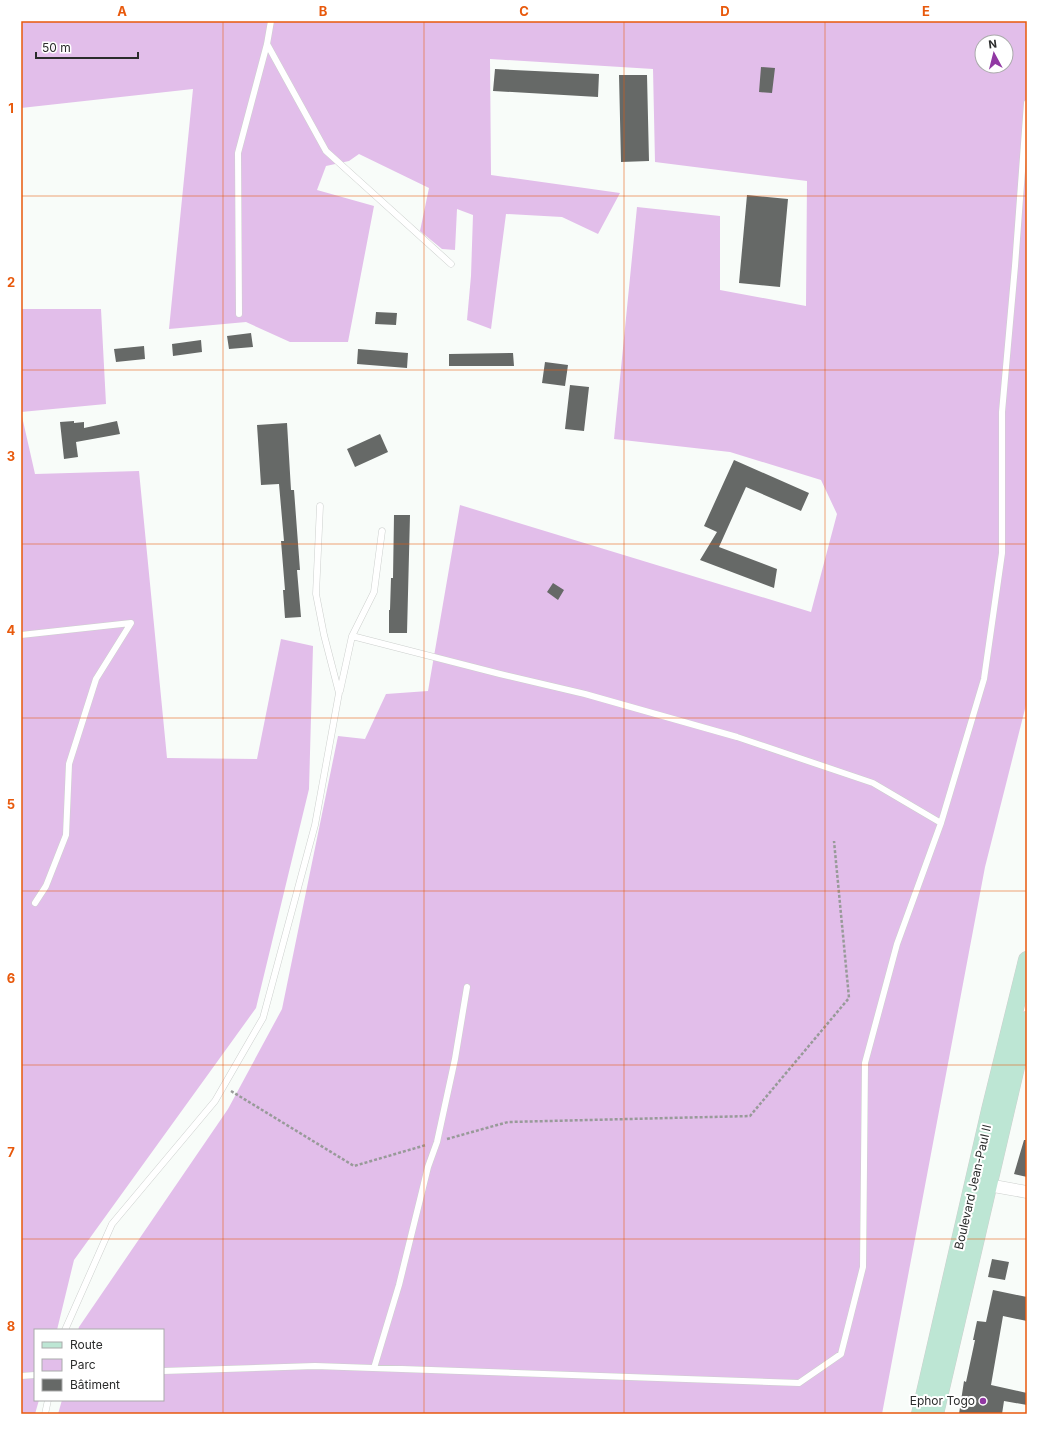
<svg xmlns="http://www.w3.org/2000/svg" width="1048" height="1435" font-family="Inter,sans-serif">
  <rect width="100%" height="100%" fill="#f8fcf9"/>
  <path fill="#e2beea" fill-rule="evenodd" d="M21,21H1027V701L985,867L882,1414H58L62,1400H163V1330H78L79,1327L228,1109L282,1009L338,736L365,739L386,694L428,691L460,505L811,612L837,514L821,480L730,452L614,439L637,207L720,216V290L806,306L807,181L655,162L653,69L490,59L491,175L620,193L598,234L562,217L506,214L491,329L467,320L471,276L473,215L457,209L455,250L442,249L420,231L429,188L359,154L349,161L326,166L317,190L374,206L348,342H290L246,322L169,329L193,89L21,108ZM982,42H1006V66H982Z
    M21,309H101L106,404L21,412Z
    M21,412L35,474L139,471L167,758L257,759L281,639L313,646L309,789L256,1008L74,1260L57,1330H35V1400H39L35,1414H21Z"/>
  <path fill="#666967" d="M761,67L775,68L772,93L759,92Z
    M495,69L599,74L598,97L493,91Z
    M619,75H647L649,161L621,162Z
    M747,195L788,199L780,287L739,283Z
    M376,312L397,313L396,325L375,324Z
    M251,333L253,347L229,349L227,336Z
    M201,340L202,352L173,356L172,344Z
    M144,346L145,359L116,362L114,349Z
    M358,349L408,353L407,368L357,364Z
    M513,353L514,366H449V354Z
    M545,362L568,365L565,386L542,383Z
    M570,385L589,387L584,431L565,429Z
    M74,421V423L84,422V428L117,421L120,434L76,442L78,457L64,459L60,422Z
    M287,423L291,490H294L300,570H297L301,617L285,618L283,590H285L281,541H284L279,484L261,485L257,425Z
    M380,434L388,452L355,467L347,449Z
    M734,460L809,493L801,511L746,487L719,547L777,569L774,588L700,560L717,532L704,526Z
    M394,515H410L407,633H389V610H390L391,578H393Z
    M553,583L564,590L558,600L547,592Z
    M1024,1140H1027V1177L1014,1174Z
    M992,1259L1009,1262L1005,1280L988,1277Z
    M993,1290L1027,1297V1321L1003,1316L991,1385L1027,1393V1405L1004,1401L1002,1414H959L964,1381L966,1382L975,1340H973L977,1321L986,1322Z"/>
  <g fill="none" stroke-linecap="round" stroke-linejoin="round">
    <defs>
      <path id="service" d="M267,44L326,151L451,264
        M239,314L238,153L267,44L271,21
        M21,635L131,623L96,679L69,764L66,835L46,886L35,903
        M352,636L500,674L585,694L737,737L873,783L941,823
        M340,691L352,636L374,592L382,531
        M65,1330L112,1224L215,1101L263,1018L315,825L339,693L324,635L316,594L320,506
        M374,1368L399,1285L428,1167L437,1142L455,1059L467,987
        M163,1371L315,1366L799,1383L841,1354L863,1267L865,1063L897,944L941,823L984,679L1002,553V412L1015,266L1027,103
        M21,1376L35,1375
        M45,1414L48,1400"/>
      <path id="minor" d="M988,1185L1027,1192"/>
      <path id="secondary" d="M920,1414L990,1110L1027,960
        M935,1414L1027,1020"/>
    </defs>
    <use href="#service" stroke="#cdd0ce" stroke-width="7"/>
    <use href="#minor" stroke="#cdd0ce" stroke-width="13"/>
    <use href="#secondary" stroke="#cdd0ce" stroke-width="18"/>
    <path stroke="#989a99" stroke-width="2.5" stroke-dasharray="3 2" stroke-linecap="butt" d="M231,1091L354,1166L426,1145
      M447,1139L508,1122L750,1116L849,998L834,841"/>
    <use href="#service" stroke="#fff" stroke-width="6"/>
    <use href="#minor" stroke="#fff" stroke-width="12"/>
    <use href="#secondary" stroke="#bde6d4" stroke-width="17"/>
  </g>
  <path fill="none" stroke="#e8590c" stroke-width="1" stroke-opacity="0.55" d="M223,21V1414M424,21V1414M624,21V1414M825,21V1414M21,196H1027M21,370H1027M21,544H1027M21,718H1027M21,891H1027M21,1065H1027M21,1239H1027"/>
  <circle fill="#9138a3" stroke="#fff" stroke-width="1.5" cx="983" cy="1401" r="4"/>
  <g text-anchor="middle" stroke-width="4" stroke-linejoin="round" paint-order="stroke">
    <g font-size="12" fill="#2b2c2c" stroke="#fff">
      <text transform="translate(973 1187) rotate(-77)" y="4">Boulevard Jean-Paul II</text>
    </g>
    <g font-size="12" fill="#2b2c2c" stroke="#fff" text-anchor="end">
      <text x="975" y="1405">Ephor Togo</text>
    </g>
  </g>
  <rect width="1048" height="1435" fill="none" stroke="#ffffff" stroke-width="44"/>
  <rect x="34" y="1329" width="130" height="72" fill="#ffffff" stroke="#aaabab"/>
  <rect x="42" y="1342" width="20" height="6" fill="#bde6d4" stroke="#aaabab"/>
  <text x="70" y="1349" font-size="12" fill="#2b2c2c">Route</text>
  <rect x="42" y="1359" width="20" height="12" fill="#e2beea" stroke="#aaabab"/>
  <text x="70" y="1369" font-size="12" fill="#2b2c2c">Parc</text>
  <rect x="42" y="1379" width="20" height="12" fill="#666967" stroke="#aaabab"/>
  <text x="70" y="1389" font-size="12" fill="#2b2c2c">Bâtiment</text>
  <g transform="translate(994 54) rotate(353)"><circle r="19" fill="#ffffff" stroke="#aaabab"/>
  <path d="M0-3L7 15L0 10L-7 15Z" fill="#9138a3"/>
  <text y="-6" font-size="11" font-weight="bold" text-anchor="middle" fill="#2b2c2c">N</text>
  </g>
  <path d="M36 52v6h102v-6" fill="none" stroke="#2b2c2c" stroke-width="2"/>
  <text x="42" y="52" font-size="12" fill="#2b2c2c" stroke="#ffffff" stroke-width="3" paint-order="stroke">50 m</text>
  <rect x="22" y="22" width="1004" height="1391" fill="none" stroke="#e8590c" stroke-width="1.5"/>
  <g font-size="13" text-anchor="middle" font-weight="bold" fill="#e8590c">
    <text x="122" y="16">A</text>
    <text x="323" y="16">B</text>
    <text x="524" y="16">C</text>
    <text x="725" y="16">D</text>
    <text x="926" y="16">E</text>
    <text x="11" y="113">1</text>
    <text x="11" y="287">2</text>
    <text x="11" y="461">3</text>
    <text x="11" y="635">4</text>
    <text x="11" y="809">5</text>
    <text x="11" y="983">6</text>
    <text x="11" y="1157">7</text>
    <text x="11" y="1331">8</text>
  </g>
</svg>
